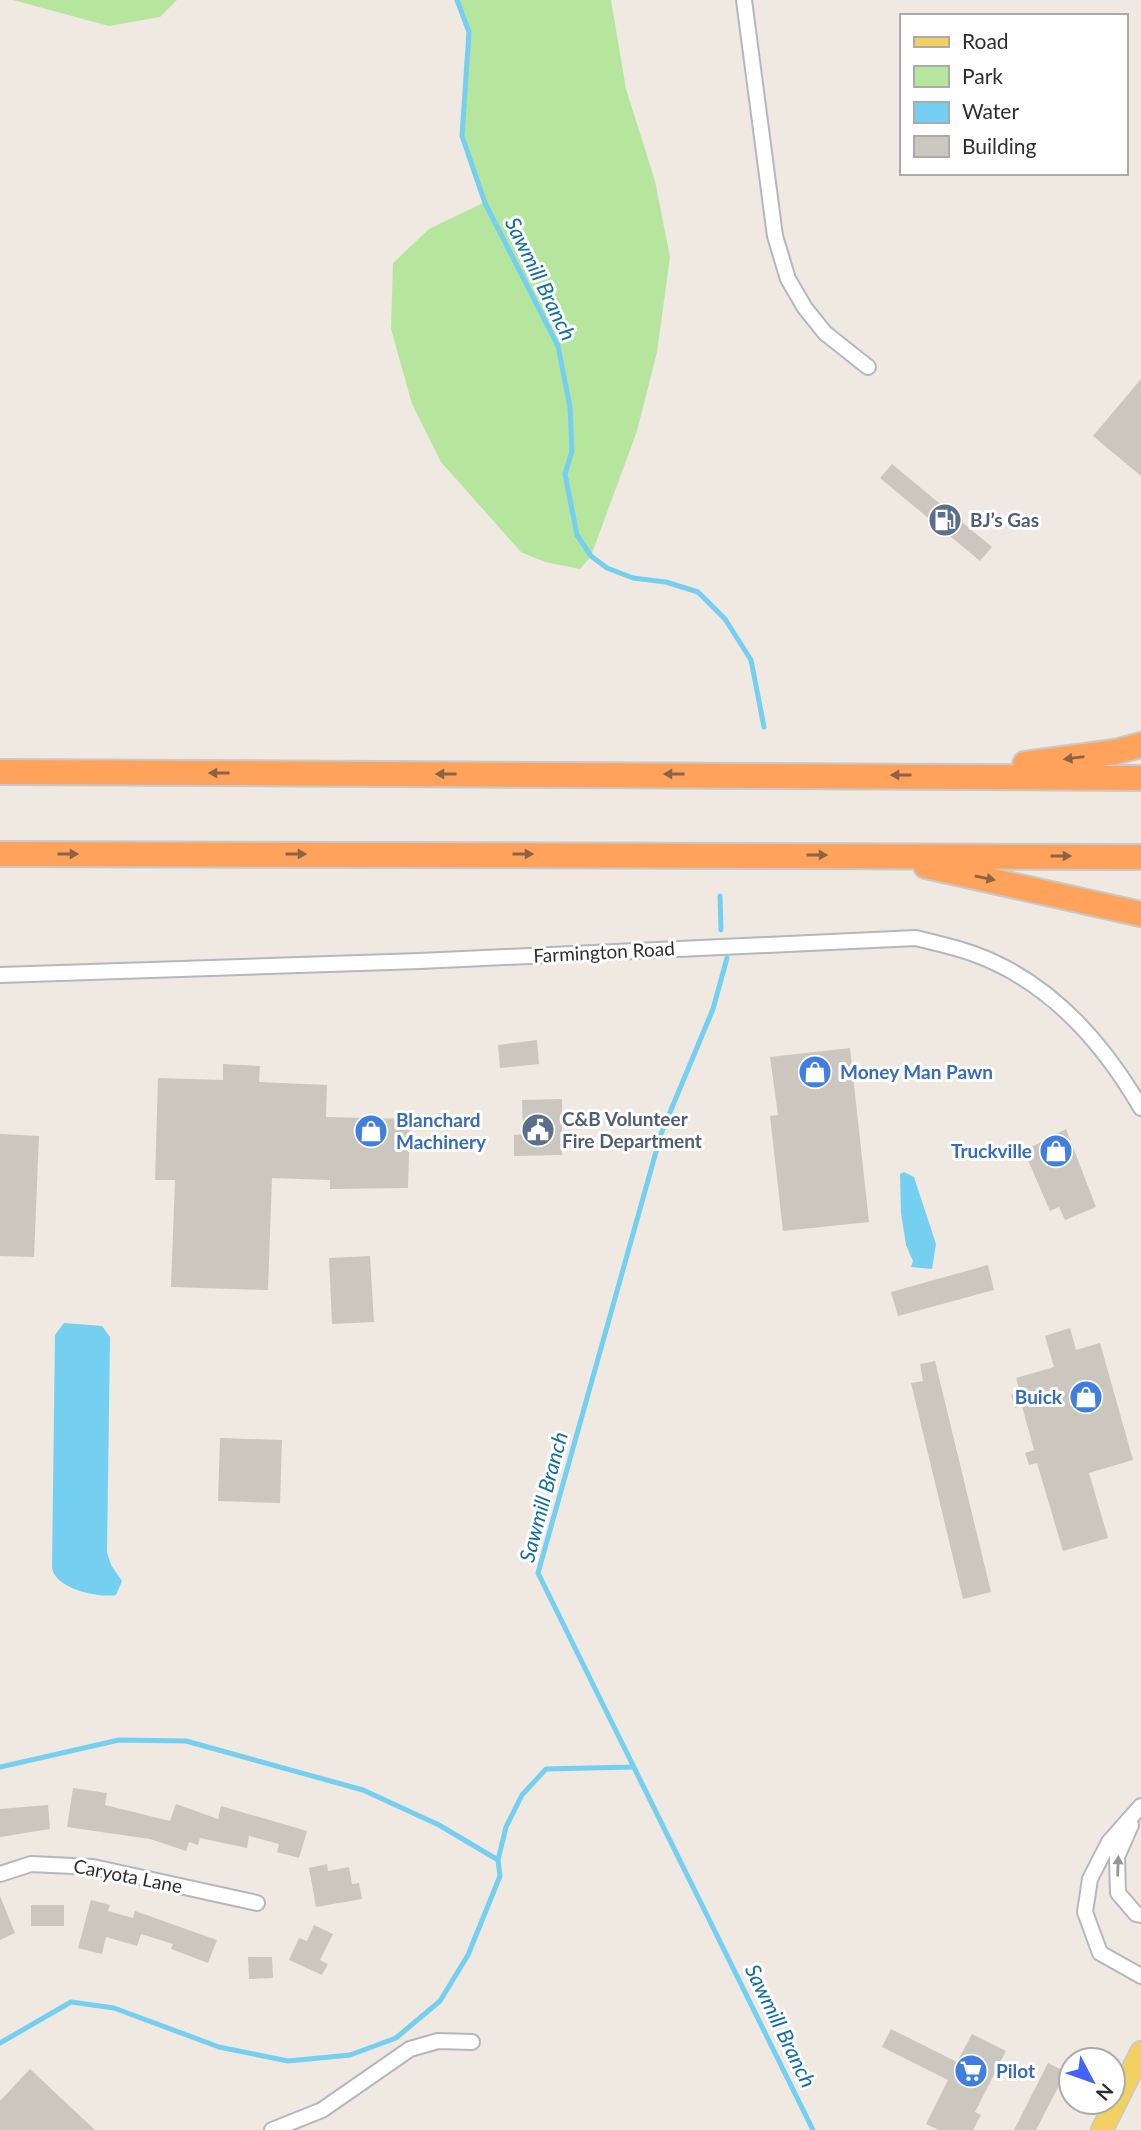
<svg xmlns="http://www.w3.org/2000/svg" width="1141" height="2130" font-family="Lato,sans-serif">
  <rect width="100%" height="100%" fill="#efe9e1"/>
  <path fill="#b6e59e" d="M13,0H177L160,17L109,26Z
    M457,0H611L626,89L655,181L670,257L657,352L637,431L591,556L580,569L545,562L521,552L441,462L412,404L391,329L393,263L429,229L485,202L462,136L469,32Z"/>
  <path fill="#75cff0" d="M904,1172L914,1177L936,1244L932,1269L911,1267L913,1261L906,1245L901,1213L900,1174Z
    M64,1323L102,1326L110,1337L107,1552L111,1565L122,1581L116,1595C97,1598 56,1589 52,1568L55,1335Z"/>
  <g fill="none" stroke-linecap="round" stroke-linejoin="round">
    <path stroke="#75cff0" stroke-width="5" d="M457,0L469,32L462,136L485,203L558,346L570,407L572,451L565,474L577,535L591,556L607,568L633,578L666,582L698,592L725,619L751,660L764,727
      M720,896L721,930
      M727,958L713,1009L661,1134L538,1573L813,2130
      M0,1767L119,1740L186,1741L363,1790L439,1825L498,1860
      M0,2043L71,2002L114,2008L219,2047L288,2061L350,2055L396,2038L440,2001L468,1955L500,1876L498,1860L506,1827L522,1795L546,1769L632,1767"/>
  </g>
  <path fill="#cbc7bf" d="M1141,379V476L1093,436Z
    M892,464L992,547L980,561L880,478Z
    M537,1040L539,1064L500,1068L498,1045Z
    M850,1048L869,1222L783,1231L770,1116L778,1115L770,1057Z
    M223,1064L260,1066L259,1082L327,1085L326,1117L410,1119L408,1188L330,1189V1180L272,1178L268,1290L171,1287L175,1180H155L158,1078L223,1080Z
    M562,1099V1155L514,1156V1135L523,1134L522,1100Z
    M1066,1129L1096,1207L1065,1220L1059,1207L1050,1211L1024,1151Z
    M0,1134L39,1136L34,1257L0,1256Z
    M370,1256L374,1322L332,1324L329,1258Z
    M988,1265L994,1290L898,1316L891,1292Z
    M1070,1328L1076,1350L1100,1343L1133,1460L1089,1473L1108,1538L1063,1551L1037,1463L1029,1465L1025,1453L1034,1450L1022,1406L1015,1408L1011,1395L1020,1392L1016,1378L1054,1367L1045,1336Z
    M935,1361L991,1592L963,1599L911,1383L923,1381L920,1364Z
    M220,1438L282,1440L280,1503L218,1501Z
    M73,1788L107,1793L105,1805L170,1821L176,1804L218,1819L221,1806L307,1831L299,1858L277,1852L279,1844L249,1836L247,1848L200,1838L198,1845L189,1842L186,1851L150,1839L67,1827Z
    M48,1805L50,1829L0,1837V1809Z
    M327,1864L328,1871L349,1867L352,1884L359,1883L362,1899L316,1907L309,1868Z
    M0,1896L15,1933L0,1940Z
    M91,1900L110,1905L108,1911L133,1918L135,1911L217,1940L208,1963L171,1949L173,1944L141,1934L137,1946L106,1937L102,1954L78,1948Z
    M31,1905H64V1926H31Z
    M314,1925L333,1934L320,1960L328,1964L322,1975L289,1960L299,1938L307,1941Z
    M248,1957H272L273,1978L249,1979Z
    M891,2029L957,2062L972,2034L1006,2051L975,2112L981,2115L973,2130H939L926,2124L948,2080L882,2047Z
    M1048,2063L1066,2072L1036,2130H1014Z
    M30,2069L95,2130H0V2101Z"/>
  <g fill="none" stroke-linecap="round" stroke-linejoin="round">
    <defs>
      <path id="street" d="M744,0L775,236L788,279L805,308L825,333L868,367
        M0,975L420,961L916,938C935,943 955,947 974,954C1049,981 1102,1041 1141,1108
        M1141,1806L1109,1842L1090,1879L1085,1912L1100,1953L1141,1976
        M1131,1825L1117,1857L1118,1893L1136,1914L1141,1915
        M0,1874L31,1864L93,1867L257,1903
        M272,2130L322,2110L410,2049L438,2041L472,2042"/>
      <path id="primary" d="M1102,2130L1141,2052"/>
      <path id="highway" d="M1025,764L1115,752L1141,745
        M0,772L1141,778
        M0,854L1141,857
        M926,866L1141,914"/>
    </defs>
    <use href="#street" stroke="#b4b7c1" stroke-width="18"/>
    <use href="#primary" stroke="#c9c9c9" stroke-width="24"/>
    <use href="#highway" stroke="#c9c9c9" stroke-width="28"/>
    <use href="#street" stroke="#fff" stroke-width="14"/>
    <use href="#primary" stroke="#f2d163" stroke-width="21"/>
    <use href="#highway" stroke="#ffa35c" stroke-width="24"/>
  </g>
  <defs><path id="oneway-solid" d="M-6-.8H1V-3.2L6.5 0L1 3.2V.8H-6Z" transform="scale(1.75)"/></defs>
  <g fill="#8c6343">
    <use href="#oneway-solid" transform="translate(1074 758) rotate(173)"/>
    <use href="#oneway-solid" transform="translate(219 773) rotate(-180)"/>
    <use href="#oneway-solid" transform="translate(446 774) rotate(-180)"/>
    <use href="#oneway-solid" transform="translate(674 774) rotate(-180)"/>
    <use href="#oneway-solid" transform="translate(901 775) rotate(-180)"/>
    <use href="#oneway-solid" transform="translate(68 854)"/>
    <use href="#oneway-solid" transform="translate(296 854)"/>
    <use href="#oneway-solid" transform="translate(523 854)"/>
    <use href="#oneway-solid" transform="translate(817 855)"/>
    <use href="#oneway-solid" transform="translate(1061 856)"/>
    <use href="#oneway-solid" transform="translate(985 878) rotate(12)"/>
  </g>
  <use fill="#969696" href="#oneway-solid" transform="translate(1118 1866) rotate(-88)"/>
  <defs>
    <symbol id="fuel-disc" viewBox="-11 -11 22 22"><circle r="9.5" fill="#5c6f8a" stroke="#fff"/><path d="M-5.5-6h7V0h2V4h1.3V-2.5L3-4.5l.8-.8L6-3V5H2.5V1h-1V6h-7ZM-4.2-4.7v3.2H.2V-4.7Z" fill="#fff"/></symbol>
    <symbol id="shop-disc" viewBox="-11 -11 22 22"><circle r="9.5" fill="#3f7fe0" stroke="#fff"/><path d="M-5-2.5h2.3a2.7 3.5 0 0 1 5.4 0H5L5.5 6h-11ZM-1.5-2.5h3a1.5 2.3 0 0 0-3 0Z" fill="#fff"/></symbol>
    <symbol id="civic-disc" viewBox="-11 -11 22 22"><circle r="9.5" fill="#5c6f8a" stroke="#fff"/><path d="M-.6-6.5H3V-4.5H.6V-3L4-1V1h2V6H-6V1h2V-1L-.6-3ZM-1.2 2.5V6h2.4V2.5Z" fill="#fff"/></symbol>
    <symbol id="supermarket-disc" viewBox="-11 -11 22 22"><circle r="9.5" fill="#3f7fe0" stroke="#fff"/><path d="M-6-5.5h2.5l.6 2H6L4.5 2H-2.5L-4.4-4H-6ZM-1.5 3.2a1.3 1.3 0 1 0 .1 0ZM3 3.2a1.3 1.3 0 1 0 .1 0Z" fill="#fff"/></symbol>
  </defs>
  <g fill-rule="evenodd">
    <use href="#fuel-disc" x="926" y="501" width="38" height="38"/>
    <use href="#shop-disc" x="796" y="1053" width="38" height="38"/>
    <use href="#civic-disc" x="519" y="1111" width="38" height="38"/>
    <use href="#shop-disc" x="352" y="1112" width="38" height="38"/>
    <use href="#shop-disc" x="1037" y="1132" width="38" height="38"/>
    <use href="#shop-disc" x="1067" y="1378" width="38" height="38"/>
    <use href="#supermarket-disc" x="952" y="2052" width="38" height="38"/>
  </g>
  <g text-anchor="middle" stroke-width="6" stroke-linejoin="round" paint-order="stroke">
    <g font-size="19" font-weight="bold" fill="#4e5e75" stroke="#fff" text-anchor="start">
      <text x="970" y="527">BJ’s Gas</text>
      <text x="562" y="1126">C&amp;B Volunteer<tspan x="562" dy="22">Fire Department</tspan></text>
    </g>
    <g font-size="19" fill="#2e2e2e" stroke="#fff">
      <text transform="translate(604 952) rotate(-3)" y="7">Farmington Road</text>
      <text transform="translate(128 1876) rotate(11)" y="7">Caryota Lane</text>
    </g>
    <g font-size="19" font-weight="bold" fill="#366cbe" stroke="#fff" text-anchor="start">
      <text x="840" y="1079">Money Man Pawn</text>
      <text x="396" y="1127">Blanchard<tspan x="396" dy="22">Machinery</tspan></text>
      <text x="1032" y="1158" text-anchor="end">Truckville</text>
      <text x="1062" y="1404" text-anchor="end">Buick</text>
      <text x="996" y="2078">Pilot</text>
    </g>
    <g font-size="21" font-style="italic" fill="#0d6fa3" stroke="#fff">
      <text transform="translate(540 279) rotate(64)" y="7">Sawmill Branch</text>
      <text transform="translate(544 1497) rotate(-75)" y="7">Sawmill Branch</text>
      <text transform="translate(780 2026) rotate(64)" y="7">Sawmill Branch</text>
    </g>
  </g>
  <rect x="900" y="14" width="228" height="161" fill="#ffffff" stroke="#ababab" stroke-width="2"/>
  <rect x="914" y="37" width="35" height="10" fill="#f2d163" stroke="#ababab" stroke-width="2"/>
  <text x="962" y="49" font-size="21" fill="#2e2e2e">Road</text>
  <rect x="914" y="66" width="35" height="21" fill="#b6e59e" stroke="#ababab" stroke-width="2"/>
  <text x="962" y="84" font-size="21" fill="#2e2e2e">Park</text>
  <rect x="914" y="102" width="35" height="21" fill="#75cff0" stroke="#ababab" stroke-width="2"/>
  <text x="962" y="119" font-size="21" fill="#2e2e2e">Water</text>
  <rect x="914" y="136" width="35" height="21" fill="#cbc7bf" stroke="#ababab" stroke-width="2"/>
  <text x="962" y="154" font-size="21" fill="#2e2e2e">Building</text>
  <g transform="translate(1092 2081) rotate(131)"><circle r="33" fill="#ffffff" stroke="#ababab" stroke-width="2"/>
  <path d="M0-5L12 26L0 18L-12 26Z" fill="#4264fb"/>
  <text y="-10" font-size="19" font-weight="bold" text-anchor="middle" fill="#2e2e2e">N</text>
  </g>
</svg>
